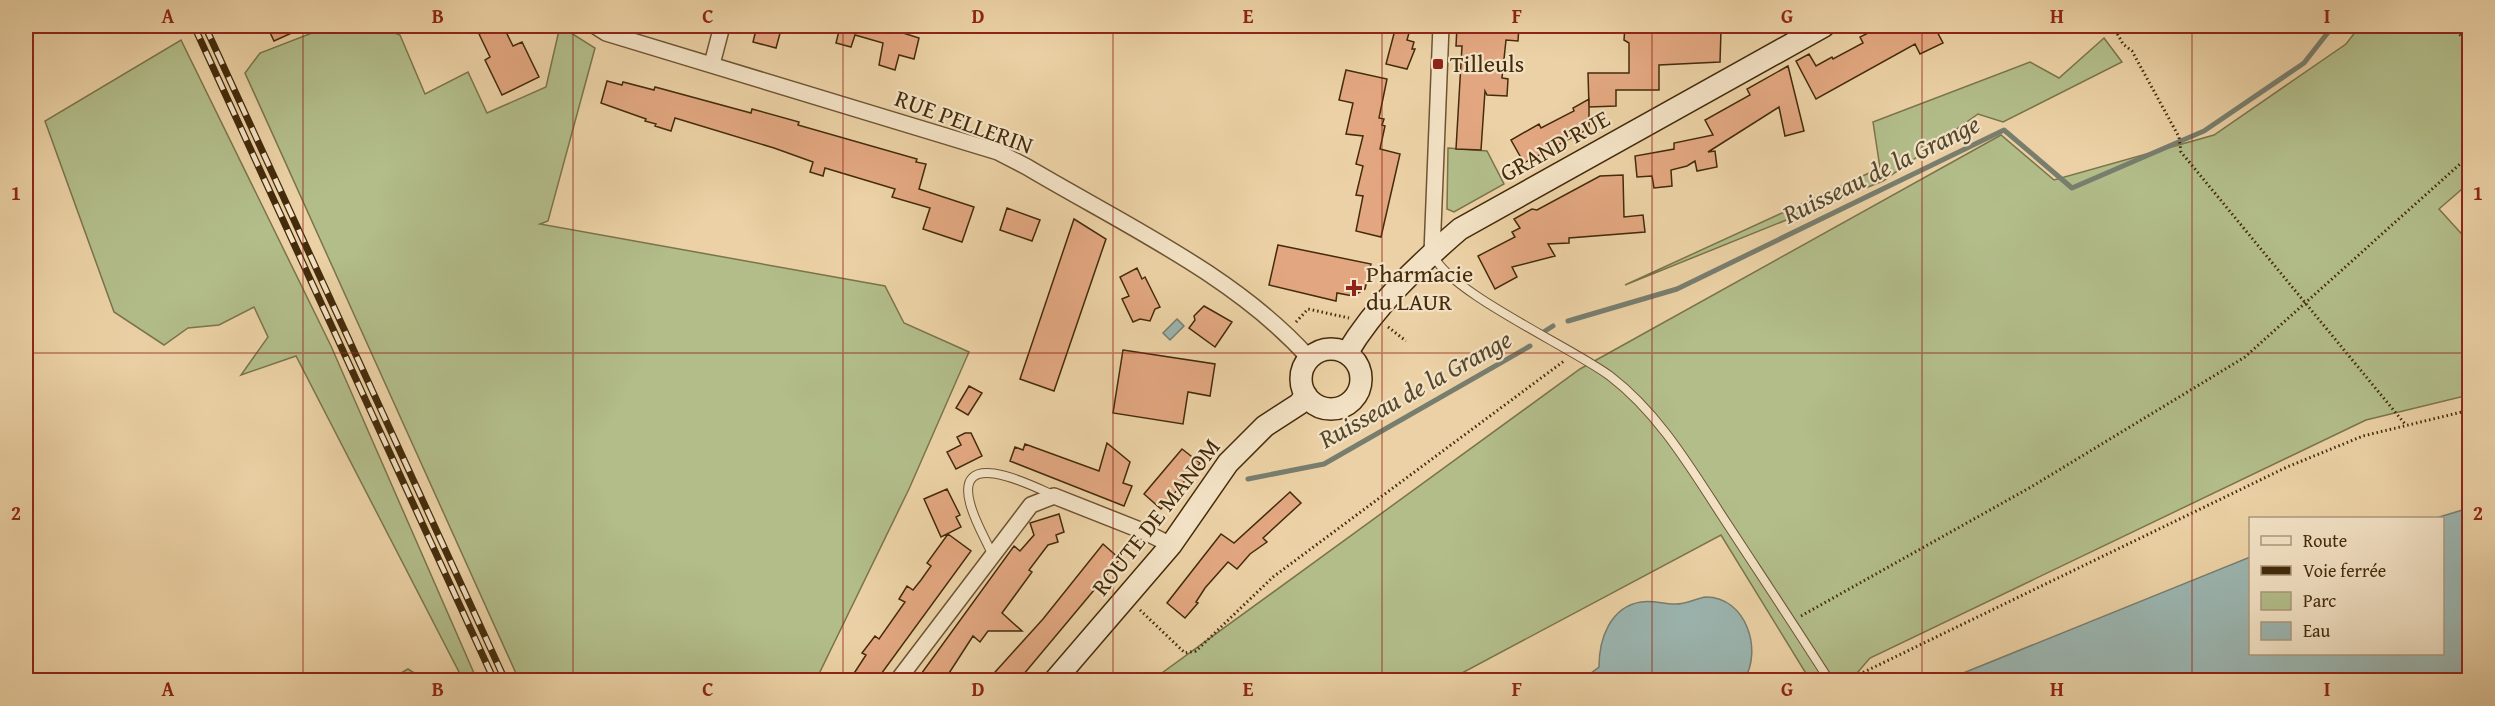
<svg xmlns="http://www.w3.org/2000/svg" width="2495" height="706" font-family="'Gentium Book Plus',serif">
  <rect width="100%" height="100%" fill="#ebd1a5"/>
  <filter id="stains"><feTurbulence type="fractalNoise" baseFrequency=".00333" numOctaves="4"/><feColorMatrix values="0 0 0 0 .2 0 0 0 0 .09 0 0 0 0 .02 0 0 0 .5 -.17"/></filter>
  <radialGradient id="worn" r=".72"><stop offset=".6" stop-color="#630" stop-opacity="0"/><stop offset="1" stop-color="#630" stop-opacity=".3"/></radialGradient>
  <path fill="#b2bd8a" stroke="#7b744a" stroke-width="1.5" d="M330,26H376L400,35L425,94L468,72L487,113L546,87L560,26L595,48L548,221L540,224L885,286L904,323L969,352L909,489L816,680H519L245,73L260,53Z
    M2360,26H2469V183L2439,209L2469,242V395L2366,420L1870,658L1851,680H1810L1721,535L1449,680H1167L1162,673L1580,369L2001,135L2054,180L2214,135L2346,44Z
    M2104,38L2122,62L2003,122L1978,114L1883,181L1625,285L1880,168L1873,122L2030,62L2059,78Z
    M181,40L331,346L477,680H451L460,674L296,356L241,375L268,337L254,307L219,325L188,328L164,345L114,312L45,121Z
    M1448,148L1487,151L1504,184L1454,212L1447,209Z
    M408,669L425,680H389Z"/>
  <path fill="#9bb5b0" stroke="#787e6e" stroke-width="1.5" d="M1177,319L1184,326L1170,340L1163,333Z
    M2469,508V680H1946L2250,557V654H2442V518H2436Z
    M1706,597C1746,597 1763,650 1744,680H1563L1591,673L1599,667C1599,639 1610,607 1641,602C1653,600 1663,604 1674,604C1684,605 1697,598 1706,597Z"/>
  <g fill="none" stroke-linecap="round" stroke-linejoin="round">
    <path stroke="#787e6e" stroke-width="5" d="M1568,321L1677,289L2004,130L2072,188L2204,131L2304,63L2333,26
      M1545,331L1553,326
      M1248,479L1324,464L1530,346"/>
  </g>
  <path fill="#e2a780" stroke="#442b0b" stroke-width="1.5" d="M267,26H307L274,41Z
    M481,26H503L513,46L522,42L539,77L502,95L485,60L490,57L479,34L484,32Z
    M757,26H782L776,48L753,42Z
    M836,26H881L919,38L914,59L899,55L895,70L879,65L883,43L855,35L851,47L836,43L839,31L835,29Z
    M1396,26H1411L1407,40L1414,42L1412,49H1415L1407,69L1386,64Z
    M1457,26H1519L1518,41L1506,40L1502,78L1508,79L1507,96L1487,95L1485,91L1481,150L1456,149L1462,46H1456Z
    M1625,26L1721,30L1720,62L1659,65V90H1616V106L1589,107L1588,73H1629V43L1624,40Z
    M1882,26H1934L1943,43L1920,54L1915,44L1816,99L1796,61L1809,54L1816,66L1832,57L1833,59L1863,43L1860,37Z
    M1788,66L1804,131L1785,136L1779,107L1708,152L1715,151L1717,167L1697,171L1695,161L1687,166L1671,170L1672,186L1654,188L1652,176L1637,177L1635,156L1674,149V143L1713,135L1705,120L1750,95L1747,89Z
    M1346,70L1387,79L1379,118L1384,119L1382,125L1385,126L1380,149L1400,154L1381,237L1356,231L1363,196L1356,195L1363,166L1356,164L1363,136L1346,134L1353,103L1339,100Z
    M607,81L622,85L623,82L654,90L655,87L751,113L752,109L799,122L798,125L917,159L916,162L926,164L919,189L974,207L962,242L923,229L930,208L892,197L895,189L825,168L823,176L810,172L813,162L774,148L675,118L671,131L655,126L656,124L645,121L646,119L601,103Z
    M1589,99V136L1586,130L1524,163L1511,140L1539,124L1541,128L1574,111L1573,108Z
    M1623,175L1624,217L1643,215L1645,232L1569,238V243L1548,244L1555,256L1512,267L1517,277L1495,289L1478,256L1515,237L1512,232L1520,228L1514,219L1532,209L1537,210L1600,176Z
    M1007,208L1040,220L1032,241L1000,230Z
    M1074,219L1106,239L1054,391L1020,379Z
    M1278,245L1371,264L1365,289L1353,296L1337,293L1336,301L1269,285Z
    M1137,268L1142,279L1145,277L1160,307L1155,309L1150,321L1140,319L1133,322L1122,299L1129,296L1120,277Z
    M1204,306L1232,322L1215,347L1189,328L1195,320L1194,316Z
    M1123,350L1215,364L1210,396L1188,392L1183,424L1113,413Z
    M969,386L982,393L968,415L956,408Z
    M965,433H971L982,456L956,469L947,452L961,445L957,437Z
    M1107,443L1130,462L1123,483L1132,486L1124,506L1010,461L1015,447L1023,450L1025,444L1099,471Z
    M1182,449L1200,463L1161,509L1144,494Z
    M947,489L960,515L956,517L961,527L941,537L924,499Z
    M1290,492L1301,503L1263,538L1267,542L1250,554L1237,569L1228,562L1205,588L1196,602L1198,603L1185,618L1167,603L1221,534L1234,543Z
    M1059,514L1064,532L1056,535L1058,542L1048,545L1029,570L1032,572L1002,613L1022,631H988L980,642L973,636L944,681H916L1014,546L1020,551L1034,535L1030,523Z
    M948,534L971,551L876,681H849L866,655L862,653L875,636L879,639L905,602L899,599L907,586L913,590L921,580L931,566L927,563Z
    M1103,544L1120,559L1059,632L1018,681H987L1043,619Z"/>
  <g fill="none" stroke-linecap="round" stroke-linejoin="round">
    <defs>
      <path id="lane" d="M1433,254C1446,291 1573,348 1610,376C1661,415 1693,472 1728,525C1762,577 1796,628 1829,680
        M992,554C985,538 974,520 970,503C955,446 1033,486 1053,495"/>
      <path id="street" d="M595,26L606,33L998,152L1027,167C1121,223 1236,276 1309,358
        M712,64L722,26
        M1432,253L1441,26
        M898,680L1031,505L1054,496L1145,532L1171,545"/>
      <path id="secondary" d="M1301 379a30 30 0 1 1 60 0a30 30 0 1 1-60 0Z
        M1347,353C1375,306 1418,265 1460,229L1824,26
        M1055,680L1171,545L1228,463L1265,426L1299,404L1306,395"/>
    </defs>
    <use href="#lane" stroke="#6e5432" stroke-width="10"/>
    <use href="#street" stroke="#6e5432" stroke-width="18"/>
    <use href="#secondary" stroke="#442b0b" stroke-width="24"/>
    <path stroke="#442b0b" stroke-width="3" stroke-dasharray="1.5 3" stroke-linecap="butt" d="M2113,26L2123,44L2132,51L2179,137L2181,152L2405,424
      M2449,26L2470,43
      M1296,322L1308,309L1349,318
      M1388,327L1406,341
      M1140,610L1185,653L1196,651L1273,577L1564,361
      M1801,616L2031,487L2245,357L2470,155
      M1852,680L1864,672L2287,467L2363,436L2470,410"/>
    <use href="#lane" stroke="#f2e1c4" stroke-width="8"/>
    <use href="#street" stroke="#f2e1c4" stroke-width="15"/>
    <use href="#secondary" stroke="#f2e1c4" stroke-width="21"/>
    <defs>
      <path id="rail" d="M194,26L494,680
        M205,26L505,680"/>
    </defs>
    <use href="#rail" stroke="#442b0b" stroke-width="7"/>
    <use href="#rail" stroke="#f2e1c4" stroke-width="4.5" stroke-dasharray="14" stroke-linecap="butt"/>
  </g>
  <path fill="none" stroke="#8f2418" stroke-width="1.5" stroke-opacity="0.55" d="M303,26V680M573,26V680M843,26V680M1113,26V680M1382,26V680M1652,26V680M1922,26V680M2192,26V680M26,353H2470"/>
  <g fill="#8f2418" stroke="#f2e1c4" stroke-width="2">
    <rect x="1432" y="58" width="12" height="12" rx="3"/>
    <path d="M1351 279h6v6h6v6h-6v6h-6v-6h-6v-6h6z"/>
  </g>
  <g text-anchor="middle" stroke-width="4.5" stroke-linejoin="round" paint-order="stroke">
    <g font-size="24" fill="#442b0b" stroke="#f2e1c4" text-anchor="start">
      <text x="1450" y="72">Tilleuls</text>
      <text x="1366" y="282">Pharmacie<tspan x="1366" dy="28">du LAUR</tspan></text>
    </g>
    <g font-size="24" fill="#442b0b" stroke="#f2e1c4">
      <text transform="translate(964 122) rotate(20)" y="8">RUE PELLERIN</text>
      <text transform="translate(1555 146) rotate(-29)" y="8">GRAND'RUE</text>
      <text transform="translate(1156 517) rotate(-52)" y="8">ROUTE DE MANOM</text>
    </g>
    <g font-size="26" font-style="italic" fill="#55472c" stroke="#f2e1c4">
      <text transform="translate(1881 169) rotate(-26)" y="9">Ruisseau de la Grange</text>
      <text transform="translate(1415 389) rotate(-29)" y="9">Ruisseau de la Grange</text>
    </g>
  </g>
  <rect width="2495" height="706" fill="none" stroke="#ebd1a5" stroke-width="66"/>
  <rect x="2249" y="517" width="195" height="138" fill="#f2e1c4" stroke="#ac987a" stroke-width="1.5"/>
  <rect x="2261" y="536" width="30" height="9" fill="#f2e1c4" stroke="#ac987a" stroke-width="1.5"/>
  <text x="2303" y="547" font-size="18" fill="#442b0b">Route</text>
  <rect x="2261" y="566" width="30" height="9" fill="#442b0b" stroke="#ac987a" stroke-width="1.5"/>
  <text x="2303" y="577" font-size="18" fill="#442b0b">Voie ferrée</text>
  <rect x="2261" y="592" width="30" height="18" fill="#b2bd8a" stroke="#ac987a" stroke-width="1.5"/>
  <text x="2303" y="607" font-size="18" fill="#442b0b">Parc</text>
  <rect x="2261" y="622" width="30" height="18" fill="#9bb5b0" stroke="#ac987a" stroke-width="1.5"/>
  <text x="2303" y="637" font-size="18" fill="#442b0b">Eau</text>
  <rect x="33" y="33" width="2429" height="640" fill="none" stroke="#8f2418" stroke-width="2"/>
  <g font-size="20" text-anchor="middle" font-weight="bold" fill="#8f2418">
    <text x="168" y="23">A</text>
    <text x="438" y="23">B</text>
    <text x="708" y="23">C</text>
    <text x="978" y="23">D</text>
    <text x="1248" y="23">E</text>
    <text x="1517" y="23">F</text>
    <text x="1787" y="23">G</text>
    <text x="2057" y="23">H</text>
    <text x="2327" y="23">I</text>
    <text x="16" y="200">1</text>
    <text x="2478" y="200">1</text>
    <text x="16" y="520">2</text>
    <text x="2478" y="520">2</text>
    <text x="168" y="696">A</text>
    <text x="438" y="696">B</text>
    <text x="708" y="696">C</text>
    <text x="978" y="696">D</text>
    <text x="1248" y="696">E</text>
    <text x="1517" y="696">F</text>
    <text x="1787" y="696">G</text>
    <text x="2057" y="696">H</text>
    <text x="2327" y="696">I</text>
  </g>
  <rect width="100%" height="100%" filter="url(#stains)"/>
  <rect width="100%" height="100%" fill="url(#worn)"/>
</svg>
